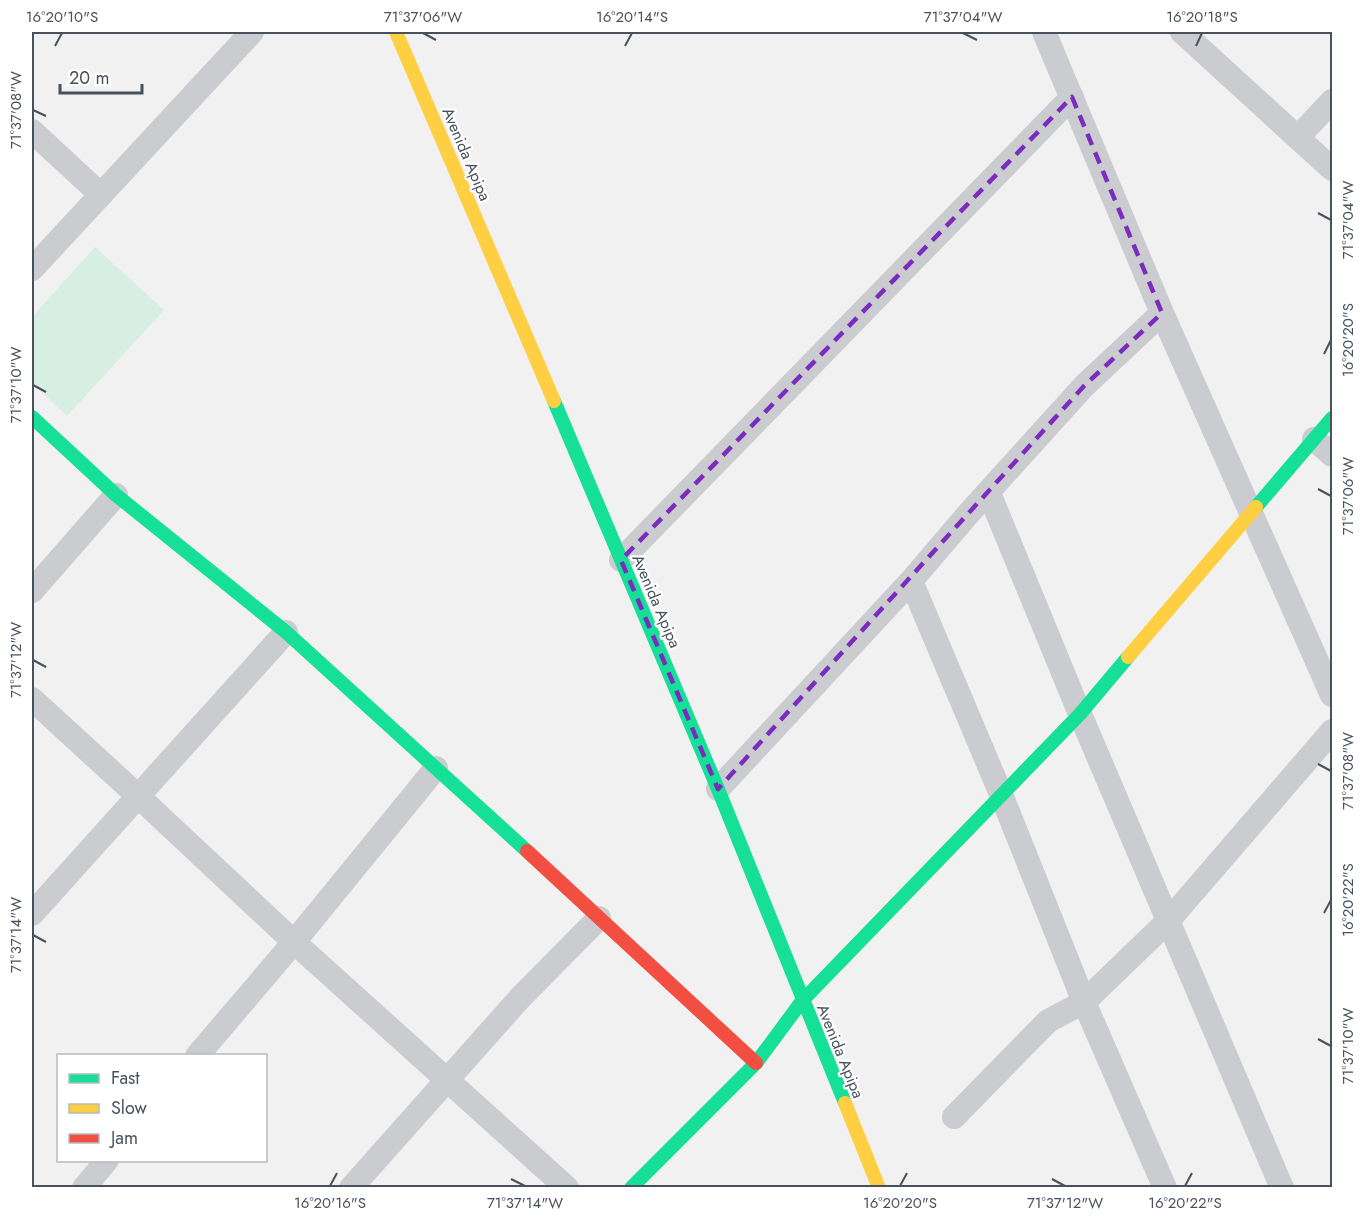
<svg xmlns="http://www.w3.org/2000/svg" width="1364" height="1219" font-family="Jost,sans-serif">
  <rect width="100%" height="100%" fill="#f1f1f1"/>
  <path fill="#d7efe2" d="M95,247L164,310L67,416L32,383V317Z"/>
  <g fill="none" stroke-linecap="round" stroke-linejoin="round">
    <path stroke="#cbcccf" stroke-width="24" d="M1044,32L1162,313L1332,695
      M1182,32L1332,169
      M32,131L100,194
      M1298,137L1332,101
      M32,269L252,32
      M1314,439L1332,455
      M989,493L1080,714L1282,1188
      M621,560L1072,97
      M911,581L1001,794L1084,1002L1165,1188
      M32,591L116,495
      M32,699L139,797L294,942L567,1188
      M718,789L911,581L969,513L1084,386L1162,313
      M32,914L286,632
      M197,1056L294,942L436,768
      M954,1117L1048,1021L1084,1002L1169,920L1332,731
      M84,1188L107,1160
      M351,1188L520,998L599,918"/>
    <path stroke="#16e098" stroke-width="14" d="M554,401L718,789L845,1103
      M32,417L116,495L286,632L527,851
      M1256,507L1332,418
      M631,1188L756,1063L802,1001L1080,714L1128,657"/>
    <path stroke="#ffcf43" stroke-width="14" d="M396,32L554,401
      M1128,657L1256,507
      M845,1103L879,1188"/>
    <path stroke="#f24e42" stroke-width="14" d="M527,851L756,1063"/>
  </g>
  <path fill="none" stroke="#7b2cbf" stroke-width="4.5" stroke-dasharray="12 8" stroke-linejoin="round" d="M1072,97L1162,313L1084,386L718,789L621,560Z"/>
  <path fill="none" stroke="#49525c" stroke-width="2" d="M423,33L436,40M963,33L977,40M55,46L62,33M625,46L632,33M1196,46L1202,33M33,110L46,116M1318,213L1331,220M1324,354L1331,340M33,385L46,392M1318,489L1331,496M33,660L46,667M1318,764L1331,771M1324,913L1331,900M33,935L46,942M1318,1039L1331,1046M511,1179L525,1186M1052,1179L1065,1186M330,1186L337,1173M900,1186L907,1173M1185,1186L1192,1173"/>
  <g text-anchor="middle" stroke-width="4.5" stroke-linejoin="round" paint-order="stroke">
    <g font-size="16" fill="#49525c" stroke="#fff">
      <text transform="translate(467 154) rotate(67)" y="6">Avenida Apipa</text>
      <text transform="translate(657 601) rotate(67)" y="6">Avenida Apipa</text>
      <text transform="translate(841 1051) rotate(68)" y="6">Avenida Apipa</text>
    </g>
  </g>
  <rect width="1364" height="1219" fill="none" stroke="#ffffff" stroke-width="66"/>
  <rect x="57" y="1054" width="210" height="108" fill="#ffffff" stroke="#b6babe" stroke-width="1.5"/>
  <rect x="69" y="1074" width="30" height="9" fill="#16e098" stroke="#b6babe" stroke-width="1.5"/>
  <text x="111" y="1084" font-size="18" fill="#49525c">Fast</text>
  <rect x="69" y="1104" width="30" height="9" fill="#ffcf43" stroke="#b6babe" stroke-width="1.5"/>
  <text x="111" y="1114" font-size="18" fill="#49525c">Slow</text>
  <rect x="69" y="1134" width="30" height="9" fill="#f24e42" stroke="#b6babe" stroke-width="1.5"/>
  <text x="111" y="1144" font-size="18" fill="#49525c">Jam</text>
  <path d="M60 84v9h82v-9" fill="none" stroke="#49525c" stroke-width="3"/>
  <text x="69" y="84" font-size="18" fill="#49525c" stroke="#ffffff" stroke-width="4.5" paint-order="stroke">20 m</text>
  <rect x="33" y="33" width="1298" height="1153" fill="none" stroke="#49525c" stroke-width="2"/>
  <g font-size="15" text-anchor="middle" fill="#49525c">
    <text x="62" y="22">16°20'10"S</text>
    <text x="423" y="22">71°37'06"W</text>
    <text x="632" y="22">16°20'14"S</text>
    <text x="963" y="22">71°37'04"W</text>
    <text x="1202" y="22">16°20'18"S</text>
    <text transform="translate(16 110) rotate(-90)" y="5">71°37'08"W</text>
    <text transform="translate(1348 220) rotate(-90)" y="5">71°37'04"W</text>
    <text transform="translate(1348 340) rotate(-90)" y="5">16°20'20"S</text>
    <text transform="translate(16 385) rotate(-90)" y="5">71°37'10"W</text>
    <text transform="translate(1348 496) rotate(-90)" y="5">71°37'06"W</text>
    <text transform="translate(16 660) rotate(-90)" y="5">71°37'12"W</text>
    <text transform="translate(1348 771) rotate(-90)" y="5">71°37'08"W</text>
    <text transform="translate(1348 900) rotate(-90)" y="5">16°20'22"S</text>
    <text transform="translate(16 935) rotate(-90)" y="5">71°37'14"W</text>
    <text transform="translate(1348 1046) rotate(-90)" y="5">71°37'10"W</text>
    <text x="330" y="1208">16°20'16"S</text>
    <text x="525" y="1208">71°37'14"W</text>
    <text x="900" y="1208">16°20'20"S</text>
    <text x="1065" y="1208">71°37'12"W</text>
    <text x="1185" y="1208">16°20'22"S</text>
  </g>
</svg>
